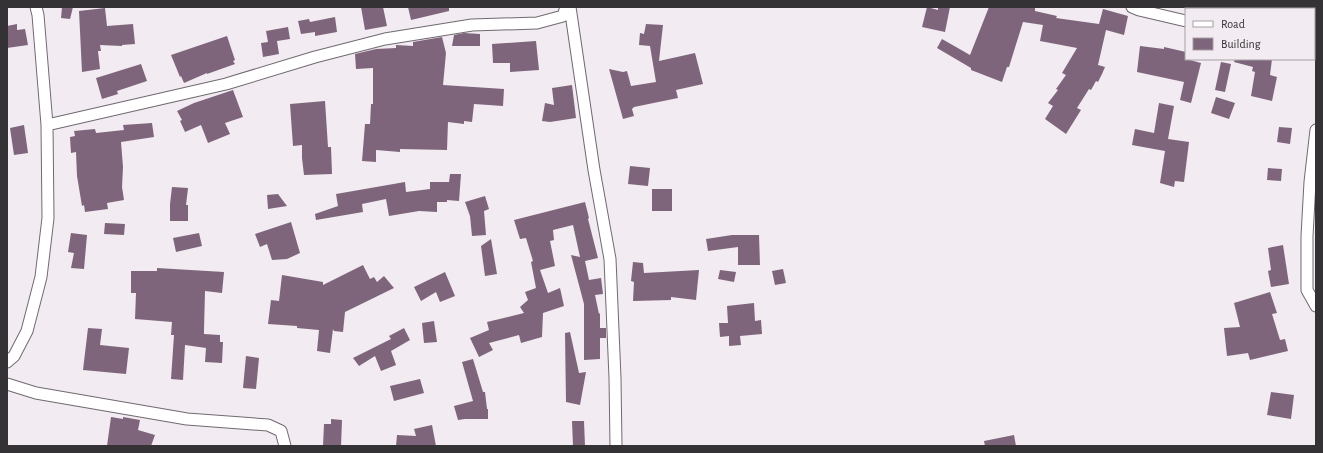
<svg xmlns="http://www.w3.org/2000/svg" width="1323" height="453" font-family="'Alegreya Sans',sans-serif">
  <rect width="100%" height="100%" fill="#f2ebf1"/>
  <path fill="#7e657b" d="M62,7H73L70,19L61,18Z
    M361,7H383L387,26L365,30Z
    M408,7H449V11L411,20Z
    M927,7L938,10V7H950L945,32L922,27Z
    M989,7H1035V11L1057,16L1056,18L1099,24L1103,9L1128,16L1124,35L1106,30L1098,65L1105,67L1102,74L1098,82L1096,81L1091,90L1089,89L1077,108L1081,110L1066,134L1045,119L1053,106L1048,103L1058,90L1056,89L1066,75L1062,73L1077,48L1040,41L1043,25L1023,22L1009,67H1007L1002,82L971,70V68L937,48L942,39L970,55Z
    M105,8L107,26L133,24L135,44L122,45V46L100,45L101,51H98L100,69L82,72L79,11Z
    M335,17L337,32L315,36V32L301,34L298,21L309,19L310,22Z
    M17,24V30L25,29L28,45L7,48V26Z
    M646,24L663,25L659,61L695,53L703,84L676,90L678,98L634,107L632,109L634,116L623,119L609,69L623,72L627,71L631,86L656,82L650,46L639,45L640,33L644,34Z
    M288,27L290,39L277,41L279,54L263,57L261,43L268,42L266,31Z
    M464,33L480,34V46H452L454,35Z
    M227,36L235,60L233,61L235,64L207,74V73L184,83L181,76L180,77L171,55Z
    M442,37L446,53L443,85L504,89L503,106L474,104L472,122L464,121V124L448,122L447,150L400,149V152L376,150V162L362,161L365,124H370L371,104H373V68L356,69L355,54L376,49L396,48V45L413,46V42Z
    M536,41L539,70L510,72V63H493L492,44Z
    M1140,46L1164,49V47L1186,52V59L1201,63L1191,103L1180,100L1184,82L1137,72Z
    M1235,59H1272L1270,75L1277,77L1272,101L1251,96L1255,72L1252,71L1253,67L1234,62Z
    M1221,62L1231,64L1225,92L1215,90Z
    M141,64L147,81L117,91L118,94L102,99L96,78Z
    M572,85L576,118L550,122L542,121L545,103L554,105L552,88Z
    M233,90L243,117L225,123L230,134L208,143L201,125L185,132L180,121L182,120L177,111L194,103Z
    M1216,97L1235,103L1229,119L1211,113Z
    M325,101L328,147H331L332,174L304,175L302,158V145L293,146L290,104Z
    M1159,103L1174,106L1168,139L1189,142L1184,182L1175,181L1174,187L1160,183L1165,151L1132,145L1135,129L1154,133Z
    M152,123L154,137L121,142L123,167L122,187L124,200L107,203L108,209L85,212L84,205L82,206L77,176L76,152L71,153L70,137L75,136L74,131L95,129L96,133L124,130L123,125Z
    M24,125L28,153L14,155L10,128Z
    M1279,127L1292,128L1290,144L1277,142Z
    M630,166L650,168L648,186L628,184Z
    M1268,168L1282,169L1281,181L1267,180Z
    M450,174H461L459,201L447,200V202H437V212L419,211L389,216L386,199L362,204L363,212L316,220L315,214L338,206L336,194L405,182L406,192L430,189V182H449Z
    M172,187L188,188L186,205H188V221H170V204Z
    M652,189H672V211H652Z
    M278,194L287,206L268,209L267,195Z
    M485,196L489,209L484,211L486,235L472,236L470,216L465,202Z
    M585,202L589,218L588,219L598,258L585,261L589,280L601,278L603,294L595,295L599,314L600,313V328H606V338H600V359L584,360V304L571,255L580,257L573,225L553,230L554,240L550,241L555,266L540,270L548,293L560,288L564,306L543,313L542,337L521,343L519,335L489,343L493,350L479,357L470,338L489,330L487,322L524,313L520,307L528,300L525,292L536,288L531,262L533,261L526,238L520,239L514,220Z
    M291,222L300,253L287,259L272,260L267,244L260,247L255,234Z
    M105,223L125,224L124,235L104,234Z
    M71,233L87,235L84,269L71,268L74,253L68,252Z
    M199,233L202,246L176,252L173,238Z
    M732,235H759L760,265H738V247L708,251L706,239Z
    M491,239L497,274L485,276L481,246Z
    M1283,245L1289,284L1271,287L1268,271L1271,270L1268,248Z
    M633,262L643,263L644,273L699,270L696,300L671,297V300L633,301L634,282L631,281Z
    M363,265L370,279L374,277L377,282L384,276L394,288L345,312L343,332L334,331L333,329L330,353L317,351L319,330L297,328V326L268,324L271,300L279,301L282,275L323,282V285Z
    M157,268L224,272L222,293L205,291L204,330V334L220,335V342H223L222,363L205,362L206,348L185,345L183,380L171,379L174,335H171L172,322L135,319L136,293H131V271H157Z
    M783,269L786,283L775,285L772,271Z
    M720,270L736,272L734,282L718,279Z
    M445,272L455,296L440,302L436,292L421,301L414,287Z
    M1270,292L1277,313L1272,314L1280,340L1285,339L1288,351L1250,360L1248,353L1227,356L1224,328L1240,327L1234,303Z
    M754,303L755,321L761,320L762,334L740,336L741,345L729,346V336L720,337L719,323H728L727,306Z
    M434,321L437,342L424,343L422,323Z
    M88,328L102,329L100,345L129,348L126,374L83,370Z
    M404,328L410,340L391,351L396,365L381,371L375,356L359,366L353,358L391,339L389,336Z
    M570,332L579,373L586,372L580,405L566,402L565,333Z
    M246,356L259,358L256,389L243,388Z
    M473,359L483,392H485L487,409H488V419H465L458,420L454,406L473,401L462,362Z
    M420,379L424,393L394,401L390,386Z
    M1271,392L1294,395L1291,419L1267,415Z
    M111,417L123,419V417L140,420L138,430L155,435L151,446H107Z
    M331,419L342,420L341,446H323L324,424H331Z
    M572,421H584L585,446H573Z
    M432,425L436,446H396L397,435L416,436L414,429Z
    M1014,435L1016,446H985L984,441Z"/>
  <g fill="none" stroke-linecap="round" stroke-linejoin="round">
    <defs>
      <path id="minor" d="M570,7L594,170L610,259L615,378L616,446
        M1132,7L1139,10L1186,21
        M1314,52H1316
        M47,125L226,84L315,57L385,39L472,25L537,23L563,16L566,7
        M1316,130L1310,182L1307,236V290L1316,306
        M7,362L14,356L27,331L41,277L48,218L47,125L38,15L36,7
        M7,384L36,393L187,419L268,425L281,431L285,446"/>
    </defs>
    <use href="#minor" stroke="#706a70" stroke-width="13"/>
    <use href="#minor" stroke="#fff" stroke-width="11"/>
  </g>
  <rect width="1323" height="453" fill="none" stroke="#343234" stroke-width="16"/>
  <rect x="1185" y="8" width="130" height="52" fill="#f2ebf1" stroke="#a6a1a5"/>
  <rect x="1193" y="21" width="20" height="6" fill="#ffffff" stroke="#a6a1a5"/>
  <text x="1221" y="28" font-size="12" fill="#343234">Road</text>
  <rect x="1193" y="38" width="20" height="12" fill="#7e657b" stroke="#a6a1a5"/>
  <text x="1221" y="48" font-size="12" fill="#343234">Building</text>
</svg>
